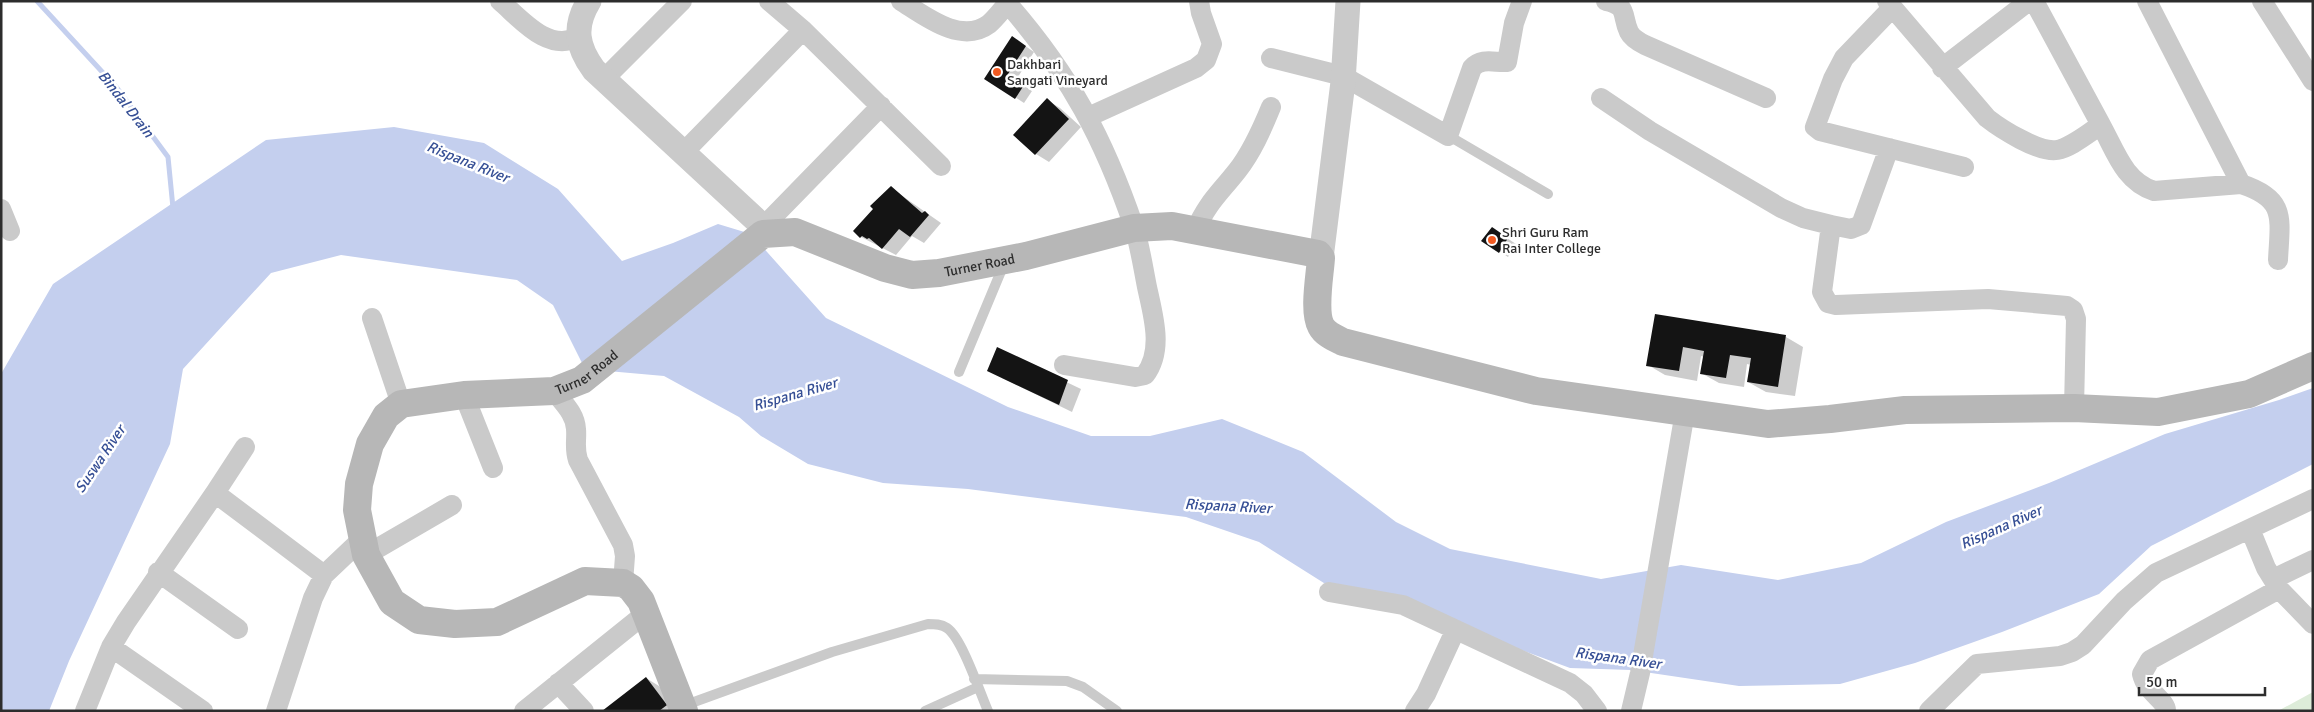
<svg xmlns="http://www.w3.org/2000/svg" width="2314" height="712" font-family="Signika,sans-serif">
  <rect width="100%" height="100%" fill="#fff"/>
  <path fill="#ddecd9" d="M2313,692V711H2278Z"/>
  <path fill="#c4cfee" d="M394,127L484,143L558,189L622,261L673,243L718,224L751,234L826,318L1008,407L1091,436H1150L1222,419L1303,452L1396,522L1450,549L1601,579L1681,565L1778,580L1861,563L1946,522L2049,483L2165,434L2279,400L2313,388V464L2151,546L2099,594L2002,632L1915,663L1840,684L1739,686L1631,670L1570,668L1456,626L1335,590L1259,542L1186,517L968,489L883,483L808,464L761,436L739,417L664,376L585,369L553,305L517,280L341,255L271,273L183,369L170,444L69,661L49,711H1V374L53,284L266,140Z"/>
  <path fill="#0003" d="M1021,43L1034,52L1016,80L1032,91L1024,103L986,78Z
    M1047,100L1060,108L1081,127L1049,162L1036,154Z
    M891,188L941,223L924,243L912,236L896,255L861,237Z
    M1501,234L1516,244L1508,257L1483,240Z
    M1656,316L1786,337L1803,347L1795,396L1766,392L1748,382L1751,365L1747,364L1744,387L1719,383L1701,373L1704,357L1701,356L1697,381L1665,375L1648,365Z
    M997,349L1081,389L1072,412L1002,378Z
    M646,678L659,686L678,711H604Z"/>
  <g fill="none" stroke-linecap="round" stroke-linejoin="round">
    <path stroke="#c4cfee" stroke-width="5" d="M37,1L117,88L168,157L173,208"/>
  </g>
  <path fill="#141414" d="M1012,36L1026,46L1008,74L1024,85L1015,99L984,79Z
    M1047,98L1069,119L1035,155L1013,135Z
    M891,186L922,213L925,211L929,215L910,237L899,229L882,249L869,238L867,239L862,236L860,238L853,231L873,209L870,206Z
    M1492,227L1508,238L1499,253L1481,241Z
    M1655,314L1786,335L1778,387L1747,382L1751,358L1730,355L1726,378L1700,374L1704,351L1683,347L1679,371L1646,366Z
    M997,347L1068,380L1059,405L987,371Z
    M646,677L667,705L659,711H602Z"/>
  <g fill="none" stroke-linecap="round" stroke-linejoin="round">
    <path stroke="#cacaca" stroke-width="10" d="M1449,136L1548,194
      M959,372L1004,264
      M974,679L1067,681L1083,687L1117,711
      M683,706L832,652L928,624C935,624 941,624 947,628C962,638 980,693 988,711
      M925,711L978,687"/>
    <path stroke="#cacaca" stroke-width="20" d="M500,1C521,19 548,53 578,37
      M769,1L803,30L941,166
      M901,1C925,16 961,45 989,24C997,17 1003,8 1010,1
      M1606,1C1629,6 1621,15 1629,32C1632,38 1639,42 1645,45L1766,98
      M1887,1L1987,118C2001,129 2039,153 2057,150C2072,147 2088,133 2101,125L2034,1
      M2147,1L2241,184C2287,199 2280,218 2278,260
      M2262,1L2313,81
      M1008,4C1070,75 1104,139 1134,227C1140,246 1143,267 1147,287C1153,315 1164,350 1145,375L1135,377L1064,365
      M1892,8L1844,58L1833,79L1815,127L1820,131L1964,167
      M1271,58L1343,76L1448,136L1472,68C1482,57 1495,63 1507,62L1514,23L1522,1
      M1942,68L2029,1
      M604,79L682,1
      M1601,98L1650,131L1781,208L1803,218L1831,225L1822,292L1828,303L1836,305L1988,299L2067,306L2073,310L2076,319L2074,408
      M1088,117L1196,68L1206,60L1212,44L1201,13L1199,1
      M2101,125C2116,152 2124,181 2154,191L2241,184
      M683,153L803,30
      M1,209L10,231
      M1831,225L1851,229L1861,225L1889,148
      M762,228L881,106
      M1195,231C1208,202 1218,195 1237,171C1252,152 1262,129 1271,107
      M372,318L401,404
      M554,391C563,403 575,413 576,429C577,440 574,448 578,460L623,545L625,556L623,583
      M464,395L493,468
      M215,493L245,447
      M2250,529L2266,568L2279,589L2313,624
      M366,555L452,505
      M158,572L238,629
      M2273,579L2313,560
      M1329,592L1403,605L1570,683L1584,694L1597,711
      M111,647L203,711
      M558,683L584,711
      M85,711L111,647L126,622L215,493L324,575
      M276,711L313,598L324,575L362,539
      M524,711L646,613
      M1415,711L1426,694L1455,631
      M1631,711L1640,673L1685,412
      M1929,711L1977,664L2060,656L2072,652L2083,645L2124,601L2156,573L2313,499
      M2166,711C2167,701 2146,692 2142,674L2150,660L2279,589"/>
    <path stroke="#cacaca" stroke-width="25" d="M589,1C573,27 577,47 594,70L769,232
      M1321,258L1343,82L1348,1"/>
    <path stroke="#b7b7b7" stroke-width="28" id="s1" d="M684,711L641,601L631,588L623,583L585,581L497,622L455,624L419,620L392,602L366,555L357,510L359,484L370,444L386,416L401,404L464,395L554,391L582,380L763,234L795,232L885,268L912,275L939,273L1026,256L1134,228L1172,226L1318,254L1321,258C1320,275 1313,311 1321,326C1325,334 1335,338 1343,342L1536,391L1768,424L1830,419L1905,410L2074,408L2158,412L2249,394L2313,366"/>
  </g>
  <g fill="#f25a21" stroke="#fff" stroke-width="2">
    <circle cx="997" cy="72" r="5"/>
    <circle cx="1492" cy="240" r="5"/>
  </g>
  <g text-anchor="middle" stroke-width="5" stroke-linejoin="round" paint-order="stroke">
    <g font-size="14" fill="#2d2d2d" stroke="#fff" text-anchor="start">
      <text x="1007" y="69">Dakhbari<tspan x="1007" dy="16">Sangati Vineyard</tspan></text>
      <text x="1502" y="237">Shri Guru Ram<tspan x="1502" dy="16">Rai Inter College</tspan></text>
    </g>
    <g font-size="14" fill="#2d2d2d" stroke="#fff">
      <text dy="5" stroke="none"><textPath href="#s1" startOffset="1250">Turner Road</textPath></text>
      <text dy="5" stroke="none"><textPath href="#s1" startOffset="800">Turner Road</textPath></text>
    </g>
    <g font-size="15" font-style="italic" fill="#364f95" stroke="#fff">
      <text transform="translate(126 104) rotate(52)" y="5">Bindal Drain</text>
      <text transform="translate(468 162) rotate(22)" y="5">Rispana River</text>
      <text transform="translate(795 394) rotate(-16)" y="5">Rispana River</text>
      <text transform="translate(100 459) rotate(-56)" y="5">Suswa River</text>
      <text transform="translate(1228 506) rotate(3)" y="5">Rispana River</text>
      <text transform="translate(2001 527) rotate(-24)" y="5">Rispana River</text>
      <text transform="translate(1618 658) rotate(8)" y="5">Rispana River</text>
    </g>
  </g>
  <rect width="2314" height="712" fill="none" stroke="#2d2d2d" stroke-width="5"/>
  <path d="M2139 687v8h126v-8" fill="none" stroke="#2d2d2d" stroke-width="2.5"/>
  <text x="2146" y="687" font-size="15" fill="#2d2d2d" stroke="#ffffff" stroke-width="4" paint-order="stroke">50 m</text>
</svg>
